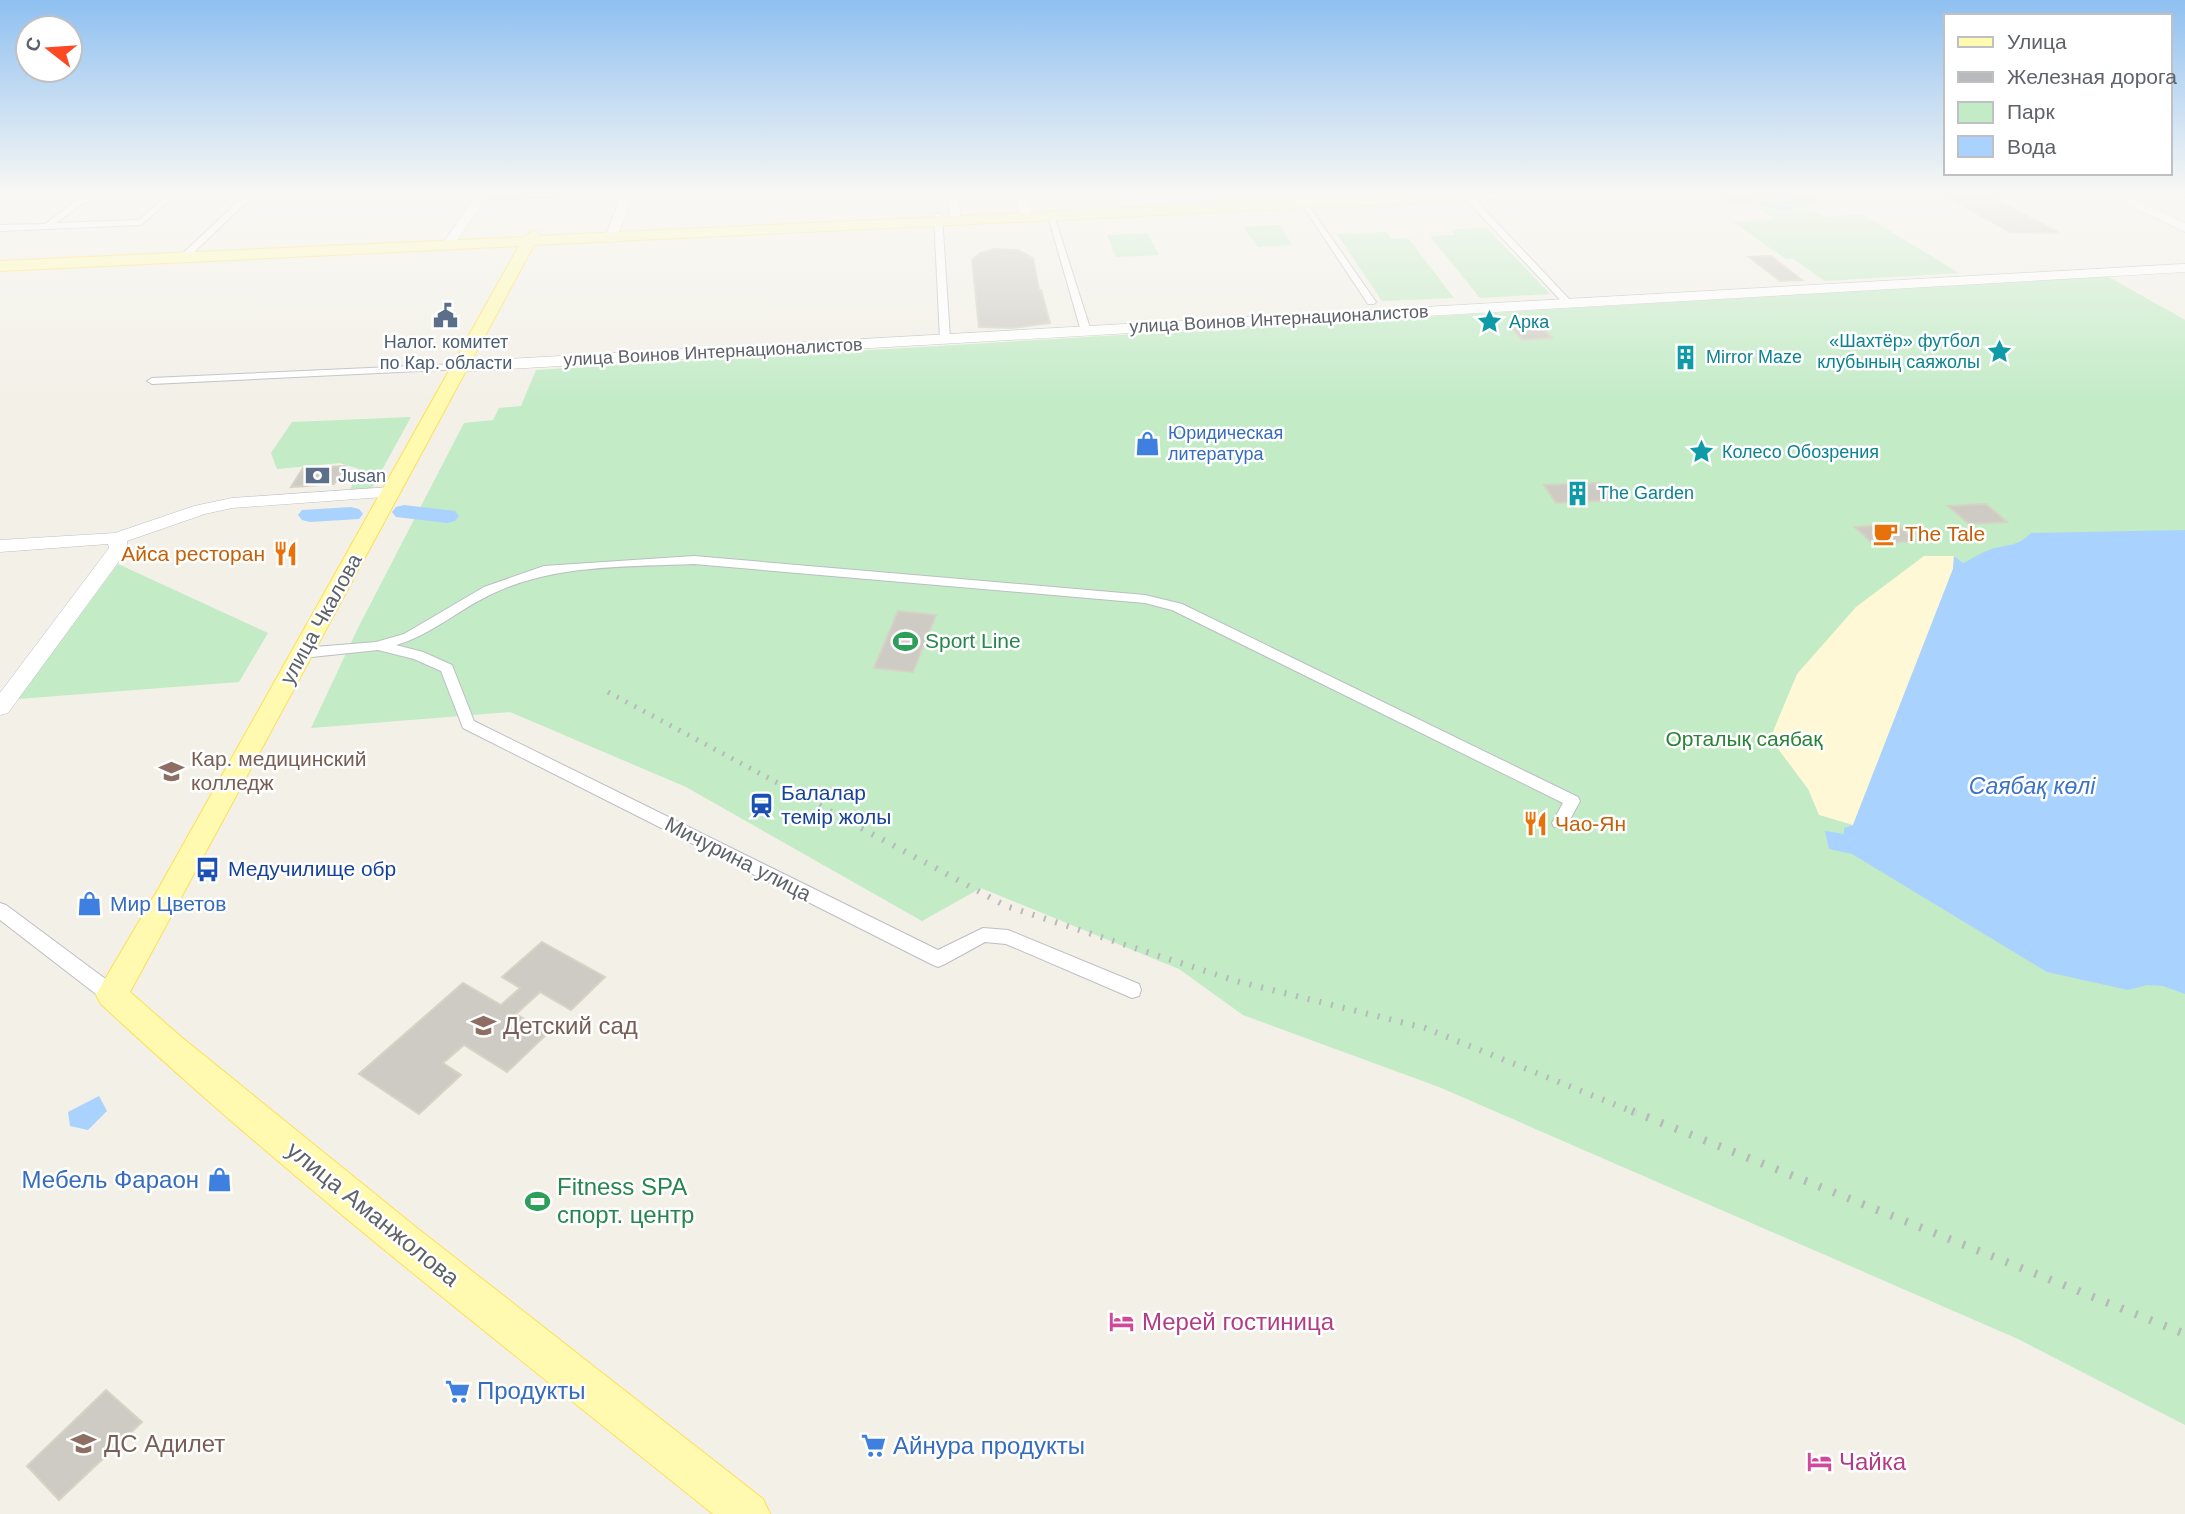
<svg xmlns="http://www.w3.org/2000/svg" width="2185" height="1514" font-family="Arial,sans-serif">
  <rect width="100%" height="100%" fill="#f2f0e7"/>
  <path fill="#c2ebc6" d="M491,192H614L613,195L486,201Z
    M1714,192H1806L1823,203L1805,205L1824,217L1862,214L1959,273L1825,281L1792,258L1786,259L1733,222L1774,219L1752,204L1733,205Z
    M1280,225L1292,245L1258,247L1243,227Z
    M1487,228L1550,294L1480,298L1430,236L1455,235L1451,229Z
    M1386,232L1391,239L1408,238L1454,298L1382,301L1337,234Z
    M1147,233L1159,255L1116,257L1107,235Z
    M2107,276L2185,320V1425L2018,1339L1439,1087L1243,1015L1179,969L981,888L922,921L686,787L510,712L311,728L358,628L464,423L493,420L499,408L521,406L536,370Z
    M411,417L372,488L350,490L359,469L340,463L277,469L271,453L292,422Z
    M118,564L268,633L239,682L18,699Z"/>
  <path fill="#fef8d6" d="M1924,556H1954L1953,569L1853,825L1819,815L1808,789L1776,746L1772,734L1797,674L1856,607Z"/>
  <path fill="#aad2ff" d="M1756,192C1769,192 1784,191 1794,202L1789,206L1796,211C1783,212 1759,206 1750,196Z
    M2185,530V994L2163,986L2147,985L2128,990L2047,972L1852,854L1829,849L1825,831L1844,834V828L1853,825L1953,569L1954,556L1963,563C1972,559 1980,553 1989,550C2007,543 2015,549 2031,533Z
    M99,1096L107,1111L88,1130L70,1126L68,1112Z"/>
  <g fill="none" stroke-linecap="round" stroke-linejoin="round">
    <path fill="#aad2ff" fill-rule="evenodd" d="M404,505L455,511L459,516L455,521L447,523L396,517L392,512L396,507Z
      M351,507L359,509L363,514L359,519L310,522L302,520L298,515L302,510Z"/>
  </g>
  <path fill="#cdcbc4" stroke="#d7d3c4" stroke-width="2" d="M1938,192H1983L2059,233L2010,232Z
    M995,249L1018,250L1033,258L1039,290H1041L1050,323L1012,328L979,327L972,260L980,253Z
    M1771,256L1802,280L1780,281L1749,257Z
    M1541,326L1552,338L1522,340L1511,328Z
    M345,466L334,484L291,487L303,468Z
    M1600,483L1613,500L1556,503L1544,485Z
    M1986,504L2007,522L1969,524L1948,506Z
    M1897,524L1915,541L1873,544L1855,527Z
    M898,611L936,615L913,672L874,668Z
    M542,942L605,977L571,1010L540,992L516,1014L548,1033L507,1072L464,1045L443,1063L461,1075L419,1114L359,1074L463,983L501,1005L520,988L502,977Z
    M106,1390L142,1422L59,1500L27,1466Z"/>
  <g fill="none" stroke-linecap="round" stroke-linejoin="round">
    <defs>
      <path id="street" d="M96,192H107L81,205L56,223L139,220L170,192H179L141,225L0,231V225L45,224L75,201Z
        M248,192H257L187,259H181V255Z
        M1459,192H1468L1571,301V305H1565Z
        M1301,203H1307L1376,302L1374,304H1368Z
        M938,213L942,215L950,339L945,342L940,339L934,215Z
        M1048,216L1055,218L1091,331L1089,333L1081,331Z
        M457,364L461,365V369L152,384L147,381L152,378Z
        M694,556L1145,595L1182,604L1578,797L1580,801L1566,827H1554L1552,823L1563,803L1172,610L1145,603L694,564C627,567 556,564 494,593C460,608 432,635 396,645L423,652L452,665L474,721L938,950L983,928L1008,930L1139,984L1141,990L1139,996L1132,998L1006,944L985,942L945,964L938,967L931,964L463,728L441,671L414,659L378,650L302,658L295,653L302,648L376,642L404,634L484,587L544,566Z
        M0,903L6,905L119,989L122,995L119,1001L112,1003L105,1001L0,920Z"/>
      <path id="secondary" d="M478,192H490L451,249H443L441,246Z
        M623,192H635L616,239L614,242H606L604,239Z
        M946,192H958L961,225L951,222Z
        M1015,192H1027L1033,219L1031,222L1021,219Z
        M2102,192H2118L2185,223V232Z
        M2185,264V272L457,372L449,367L457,362Z
        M391,487L400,492L397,496L232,508L205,514L127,541V548L117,564L8,713L0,715V693L109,548L108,544L0,552V540L115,533L194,506L232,498Z"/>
      <path id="primary" d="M1466,192H1562L1556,196L534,245L130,992L180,1036L417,1228L763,1499L770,1514H713C507,1348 295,1185 101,1004L96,995L101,986L160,886L519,246L0,271V261L524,237L532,231L537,232L539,236Z"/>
    </defs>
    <use href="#street" stroke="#bbbec3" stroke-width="2"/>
    <use href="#secondary" stroke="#bcbfc6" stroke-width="1"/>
    <use href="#primary" stroke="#ffdf53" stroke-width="2"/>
    <use href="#street" fill="#fff" fill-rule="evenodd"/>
    <use href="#secondary" fill="#fff" fill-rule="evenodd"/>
    <use href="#primary" fill="#fffaaf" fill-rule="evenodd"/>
    <path stroke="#b8b9ba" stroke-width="5" stroke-dasharray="2 8" stroke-linecap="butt" d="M608,692L802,796"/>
    <path stroke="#b8b9ba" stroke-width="6" stroke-dasharray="2 10" stroke-linecap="butt" d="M798,794L1006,906L1236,981L1425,1028L1636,1113"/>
    <path stroke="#b8b9ba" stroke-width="8" stroke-dasharray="2.5 13" stroke-linecap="butt" d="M1632,1111L2185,1334"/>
  </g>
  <linearGradient id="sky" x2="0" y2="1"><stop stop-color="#8fc0f1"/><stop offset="0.48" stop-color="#f9f8f4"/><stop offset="1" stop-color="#f9f8f4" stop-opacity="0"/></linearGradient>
  <rect width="2185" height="404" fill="url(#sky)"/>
  <defs>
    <symbol id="civic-bare" viewBox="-9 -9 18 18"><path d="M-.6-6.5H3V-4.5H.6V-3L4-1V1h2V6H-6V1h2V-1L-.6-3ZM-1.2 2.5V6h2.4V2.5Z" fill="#5c6f8a" stroke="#fff" stroke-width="2.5" paint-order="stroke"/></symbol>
    <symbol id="sight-bare" viewBox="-9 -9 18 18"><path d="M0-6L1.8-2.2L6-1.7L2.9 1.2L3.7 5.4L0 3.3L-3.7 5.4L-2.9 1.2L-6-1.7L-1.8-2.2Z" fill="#0f9aa8" stroke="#fff" stroke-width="2.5" paint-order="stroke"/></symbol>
    <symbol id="building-bare" viewBox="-9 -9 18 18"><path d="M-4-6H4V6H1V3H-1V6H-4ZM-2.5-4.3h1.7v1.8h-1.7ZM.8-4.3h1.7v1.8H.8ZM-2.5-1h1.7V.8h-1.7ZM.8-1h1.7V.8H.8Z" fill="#0f9aa8" stroke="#fff" stroke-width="2.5" paint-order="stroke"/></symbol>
    <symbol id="shop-bare" viewBox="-9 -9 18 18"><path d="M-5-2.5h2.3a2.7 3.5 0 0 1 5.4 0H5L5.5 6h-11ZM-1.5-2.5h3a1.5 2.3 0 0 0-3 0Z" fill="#3f7fe0" stroke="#fff" stroke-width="2.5" paint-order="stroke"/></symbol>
    <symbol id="bank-bare" viewBox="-9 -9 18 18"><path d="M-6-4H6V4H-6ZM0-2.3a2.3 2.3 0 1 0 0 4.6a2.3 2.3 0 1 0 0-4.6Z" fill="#5c6f8a" stroke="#fff" stroke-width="2.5" paint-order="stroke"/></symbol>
    <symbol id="cafe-bare" viewBox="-9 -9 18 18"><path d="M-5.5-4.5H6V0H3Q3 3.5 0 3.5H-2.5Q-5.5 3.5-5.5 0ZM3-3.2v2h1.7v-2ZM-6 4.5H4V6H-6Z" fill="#e8710a" stroke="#fff" stroke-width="2.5" paint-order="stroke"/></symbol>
    <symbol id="restaurant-bare" viewBox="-9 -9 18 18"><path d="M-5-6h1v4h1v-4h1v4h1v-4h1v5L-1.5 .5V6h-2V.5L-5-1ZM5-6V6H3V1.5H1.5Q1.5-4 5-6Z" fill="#e8710a" stroke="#fff" stroke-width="2.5" paint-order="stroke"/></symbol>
    <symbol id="stadium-bare" viewBox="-9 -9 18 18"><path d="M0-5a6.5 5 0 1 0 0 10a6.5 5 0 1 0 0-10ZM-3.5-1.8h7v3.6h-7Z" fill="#2e9e5b" stroke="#fff" stroke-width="2.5" paint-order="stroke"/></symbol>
    <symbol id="university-bare" viewBox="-9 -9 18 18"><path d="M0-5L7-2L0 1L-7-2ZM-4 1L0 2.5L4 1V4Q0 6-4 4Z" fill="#8d6e63" stroke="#fff" stroke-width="2.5" paint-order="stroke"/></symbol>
    <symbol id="station-bare" viewBox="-9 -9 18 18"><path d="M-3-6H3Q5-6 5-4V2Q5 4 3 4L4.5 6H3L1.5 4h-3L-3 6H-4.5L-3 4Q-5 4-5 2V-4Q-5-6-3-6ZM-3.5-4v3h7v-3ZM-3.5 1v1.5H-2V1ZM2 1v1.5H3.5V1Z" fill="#1a4fb4" stroke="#fff" stroke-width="2.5" paint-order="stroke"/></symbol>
    <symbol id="bus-bare" viewBox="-9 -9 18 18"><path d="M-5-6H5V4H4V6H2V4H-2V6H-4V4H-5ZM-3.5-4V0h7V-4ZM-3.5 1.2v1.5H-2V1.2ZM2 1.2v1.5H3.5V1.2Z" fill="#1a4fb4" stroke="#fff" stroke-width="2.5" paint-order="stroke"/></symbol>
    <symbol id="school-bare" viewBox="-9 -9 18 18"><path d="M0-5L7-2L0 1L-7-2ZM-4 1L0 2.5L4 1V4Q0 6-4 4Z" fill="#8d6e63" stroke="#fff" stroke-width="2.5" paint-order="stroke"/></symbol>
    <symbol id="hotel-bare" viewBox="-9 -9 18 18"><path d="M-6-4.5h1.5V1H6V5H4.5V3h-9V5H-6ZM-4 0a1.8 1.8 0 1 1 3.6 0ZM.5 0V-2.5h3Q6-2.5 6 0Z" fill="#d1479c" stroke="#fff" stroke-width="2.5" paint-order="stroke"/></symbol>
    <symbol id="supermarket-bare" viewBox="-9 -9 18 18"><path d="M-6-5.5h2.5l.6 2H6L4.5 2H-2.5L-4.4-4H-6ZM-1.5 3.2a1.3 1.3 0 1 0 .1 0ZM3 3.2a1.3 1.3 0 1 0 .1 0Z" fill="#3f7fe0" stroke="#fff" stroke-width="2.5" paint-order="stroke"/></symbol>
  </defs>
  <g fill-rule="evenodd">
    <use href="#civic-bare" x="428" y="298" width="35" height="35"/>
    <use href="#sight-bare" x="1472" y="304" width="35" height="35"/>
    <use href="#sight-bare" x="1982" y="334" width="35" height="35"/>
    <use href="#building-bare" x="1668" y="340" width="35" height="35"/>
    <use href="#shop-bare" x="1130" y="426" width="35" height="35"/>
    <use href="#sight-bare" x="1684" y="434" width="35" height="35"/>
    <use href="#bank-bare" x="300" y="458" width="35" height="35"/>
    <use href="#building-bare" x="1560" y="476" width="35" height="35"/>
    <use href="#cafe-bare" x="1868" y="516" width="35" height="35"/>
    <use href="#restaurant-bare" x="268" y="536" width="35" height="35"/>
    <use href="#stadium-bare" x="888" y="624" width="35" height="35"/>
    <use href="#university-bare" x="154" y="754" width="35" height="35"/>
    <use href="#station-bare" x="744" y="788" width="35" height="35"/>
    <use href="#restaurant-bare" x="1518" y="806" width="35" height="35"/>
    <use href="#bus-bare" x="190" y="852" width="35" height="35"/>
    <use href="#shop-bare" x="72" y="886" width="35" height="35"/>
    <use href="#school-bare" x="466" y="1008" width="35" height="35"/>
    <use href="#shop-bare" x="202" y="1162" width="35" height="35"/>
    <use href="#stadium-bare" x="520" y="1184" width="35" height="35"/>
    <use href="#hotel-bare" x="1104" y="1304" width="35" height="35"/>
    <use href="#supermarket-bare" x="440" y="1374" width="35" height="35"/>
    <use href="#school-bare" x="66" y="1426" width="35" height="35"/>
    <use href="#supermarket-bare" x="856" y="1428" width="35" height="35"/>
    <use href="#hotel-bare" x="1802" y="1444" width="35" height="35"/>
  </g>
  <g text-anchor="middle" stroke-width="5" stroke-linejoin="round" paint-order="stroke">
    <g font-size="18" fill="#5e6269" stroke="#fff">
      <text transform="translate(1279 319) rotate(-3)" y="6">улица Воинов Интернационалистов</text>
      <text transform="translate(713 352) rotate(-3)" y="6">улица Воинов Интернационалистов</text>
    </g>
    <g font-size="18" fill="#0d838f" stroke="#fff" text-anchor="start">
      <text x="1509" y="328">Арка</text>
      <text x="1980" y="347" text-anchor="end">«Шахтёр» футбол<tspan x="1980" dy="21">клубының саяжолы</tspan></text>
      <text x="1706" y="363">Mirror Maze</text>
      <text x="1722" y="458">Колесо Обозрения</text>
      <text x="1598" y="499">The Garden</text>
    </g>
    <g font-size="18" fill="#4e5e75" stroke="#fff">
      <text x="446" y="348">Налог. комитет<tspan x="446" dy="21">по Кар. области</tspan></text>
      <text x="338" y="482" text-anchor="start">Jusan</text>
    </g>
    <g font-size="18" fill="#366cbe" stroke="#fff" text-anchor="start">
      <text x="1168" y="439">Юридическая<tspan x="1168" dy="21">литература</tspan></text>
    </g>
    <g font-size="21" fill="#c56008" stroke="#fff" text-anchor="start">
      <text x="1905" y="541">The Tale</text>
      <text x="265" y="561" text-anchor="end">Айса ресторан</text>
      <text x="1555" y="831">Чао-Ян</text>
    </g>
    <g font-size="21" fill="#5e6269" stroke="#fff">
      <text transform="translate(321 619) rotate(-61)" y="7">улица Чкалова</text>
      <text transform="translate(738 859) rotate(27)" y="7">Мичурина улица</text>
    </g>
    <g font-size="21" fill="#27864d" stroke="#fff" text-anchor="start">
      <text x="925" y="648">Sport Line</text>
    </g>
    <g font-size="21" fill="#2b8237" stroke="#fff">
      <text x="1744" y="746">Орталық саябақ</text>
    </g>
    <g font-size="21" fill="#785e54" stroke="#fff" text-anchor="start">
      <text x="191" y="766">Кар. медицинский<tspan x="191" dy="24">колледж</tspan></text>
    </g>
    <g font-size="21" fill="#164399" stroke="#fff" text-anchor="start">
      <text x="781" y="800">Балалар<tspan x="781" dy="24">темір жолы</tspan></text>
      <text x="228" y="876">Медучилище обр</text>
    </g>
    <g font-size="21" fill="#366cbe" stroke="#fff" text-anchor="start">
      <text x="110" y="911">Мир Цветов</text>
    </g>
    <g font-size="23" font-style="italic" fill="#3c73c6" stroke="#fff">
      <text x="2032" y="794">Саябақ көлі</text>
    </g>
    <g font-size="24" fill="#785e54" stroke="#fff" text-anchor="start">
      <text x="503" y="1034">Детский сад</text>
      <text x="104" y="1452">ДС Адилет</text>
    </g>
    <g font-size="24" fill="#366cbe" stroke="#fff" text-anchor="start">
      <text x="199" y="1188" text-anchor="end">Мебель Фараон</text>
      <text x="477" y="1399">Продукты</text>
      <text x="893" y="1454">Айнура продукты</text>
    </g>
    <g font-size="24" fill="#27864d" stroke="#fff" text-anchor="start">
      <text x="557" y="1195">Fitness SPA<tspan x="557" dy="28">спорт. центр</tspan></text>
    </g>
    <g font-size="24" fill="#5e6269" stroke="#fff">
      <text transform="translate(373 1214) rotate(39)" y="8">улица Аманжолова</text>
    </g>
    <g font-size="24" fill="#b23c85" stroke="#fff" text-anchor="start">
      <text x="1142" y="1330">Мерей гостиница</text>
      <text x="1839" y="1470">Чайка</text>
    </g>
  </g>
  <rect x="1944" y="14" width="228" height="161" fill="#ffffff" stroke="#bfc0c3" stroke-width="2"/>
  <rect x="1958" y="37" width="35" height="10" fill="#fffaaf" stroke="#bfc0c3" stroke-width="2"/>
  <text x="2007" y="49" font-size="21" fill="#5e6269">Улица</text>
  <rect x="1958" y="72" width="35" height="10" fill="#b8b9ba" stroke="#bfc0c3" stroke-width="2"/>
  <text x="2007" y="84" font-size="21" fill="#5e6269">Железная дорога</text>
  <rect x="1958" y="102" width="35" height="21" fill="#c2ebc6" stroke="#bfc0c3" stroke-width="2"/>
  <text x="2007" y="119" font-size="21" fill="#5e6269">Парк</text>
  <rect x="1958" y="136" width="35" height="21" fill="#aad2ff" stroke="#bfc0c3" stroke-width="2"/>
  <text x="2007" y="154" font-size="21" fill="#5e6269">Вода</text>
  <g transform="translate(49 49) rotate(287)"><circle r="33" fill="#ffffff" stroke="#bfc0c3" stroke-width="2"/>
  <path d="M0-5L12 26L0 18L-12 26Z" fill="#fb4924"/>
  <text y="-10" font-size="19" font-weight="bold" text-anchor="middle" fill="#5e6269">С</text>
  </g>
</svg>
